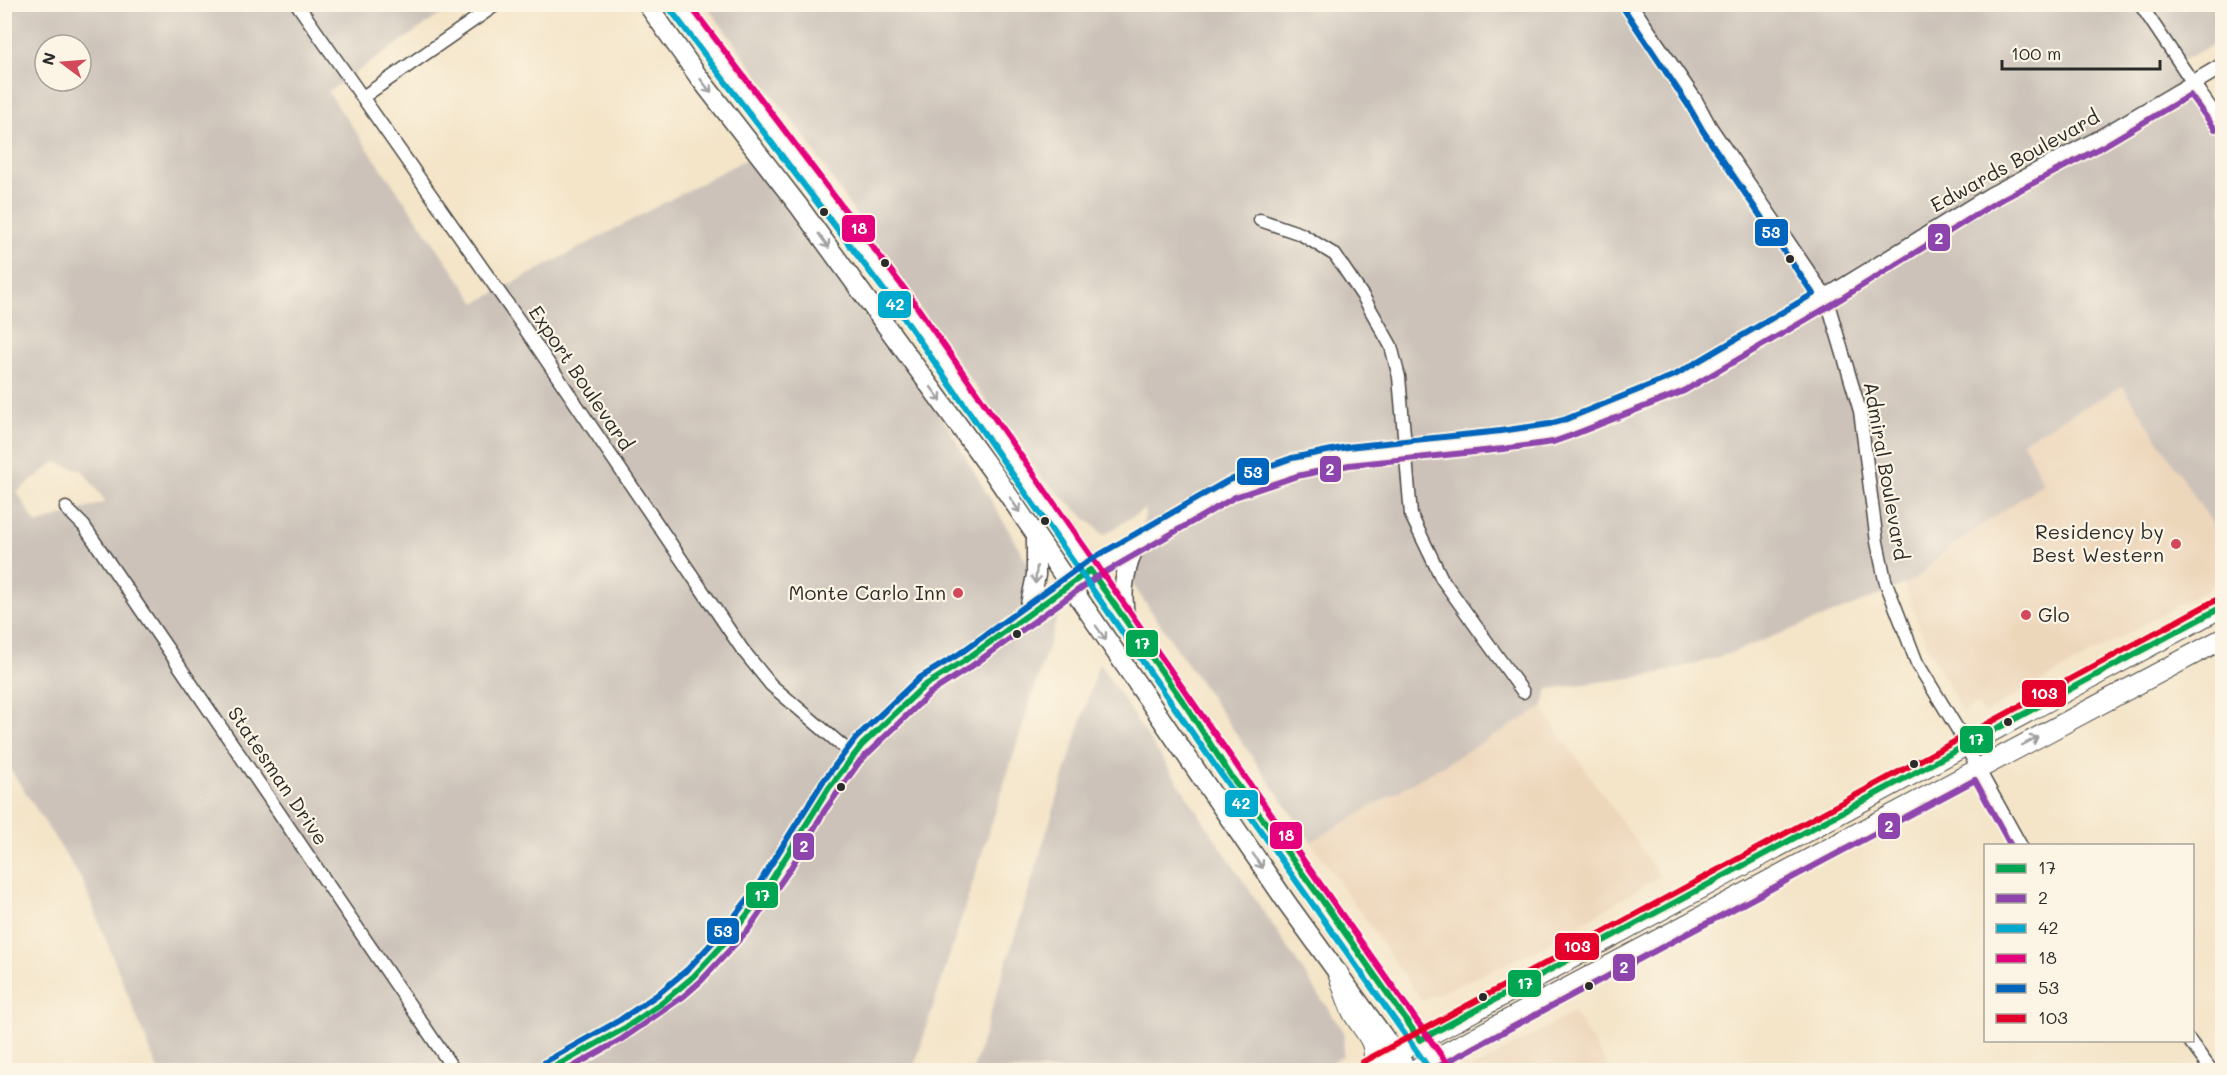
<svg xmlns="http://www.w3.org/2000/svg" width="2227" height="1075" font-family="Mali,sans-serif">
  <rect width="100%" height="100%" fill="#fcf5e5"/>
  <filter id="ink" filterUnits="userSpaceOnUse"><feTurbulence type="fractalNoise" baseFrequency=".0167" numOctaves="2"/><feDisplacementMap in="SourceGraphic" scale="12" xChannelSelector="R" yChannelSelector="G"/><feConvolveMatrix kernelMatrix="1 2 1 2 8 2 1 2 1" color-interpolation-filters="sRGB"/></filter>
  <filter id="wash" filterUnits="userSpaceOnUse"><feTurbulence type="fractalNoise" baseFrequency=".008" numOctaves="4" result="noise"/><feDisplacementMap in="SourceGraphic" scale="24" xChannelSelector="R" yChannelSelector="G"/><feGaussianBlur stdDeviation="1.35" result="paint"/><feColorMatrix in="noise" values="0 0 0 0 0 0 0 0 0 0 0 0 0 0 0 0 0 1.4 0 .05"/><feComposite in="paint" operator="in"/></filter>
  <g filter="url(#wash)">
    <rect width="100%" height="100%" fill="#f4e5c9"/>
    <path fill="#edd7bb" d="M2123,386L2222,539V581L1983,714L1978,704L1962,712L1927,646L1904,584L1914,580L1946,550L2023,441Z
      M1542,708L1660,876L1543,947L1422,1001L1311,842Z
      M1574,1012L1610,1070H1470Z"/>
    <path fill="#ccc2b9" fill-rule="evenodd" d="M4,5H454L328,92L476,303L748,158L948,427L1058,615L913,1070H158L82,880L5,761ZM45,45H81V81H45ZM55,462L83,471L106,502L36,524L17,492Z
      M706,5H2222V39L2171,67L2222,145V539L2123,386L2023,441L2043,483L1946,550L1914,580L1865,601L1720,657L1652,675L1548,689L1542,708L1311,842L1133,585L1146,508L1104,535L1039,475L884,259L810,145Z
      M1099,663L1344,1033L1343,1056L1317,1070H973Z"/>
  </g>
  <g filter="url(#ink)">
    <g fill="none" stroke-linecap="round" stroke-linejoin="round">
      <defs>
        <path id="minor" d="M297,4L532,339L742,649L771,685L853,755
          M1631,4L1696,100L1710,126L1826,297L1860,411L1877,542L1885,580L1917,663L1958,730L1965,745L2021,846
          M2140,4L2193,83L2222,124
          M363,97L497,4
          M1260,220L1301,234L1335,255L1364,298L1391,346L1399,377L1411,515L1442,579L1523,692
          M66,508L84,526L454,1070
          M2189,1040L2211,1070"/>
        <path id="tertiary" d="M549,1070C596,1047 656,1012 694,976C728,943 756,905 782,866C808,825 829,781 862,745L924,686L964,661L1050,597L1090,570L1231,489L1295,467L1348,456L1551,433L1662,391L1826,297L1991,195L2098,139L2222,66"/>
        <path id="secondary" d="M647,4L698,76L798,205L994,474L1287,903L1408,1070
          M677,4L899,296L1186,706C1267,830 1358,948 1441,1070
          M1028,614L1036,575V538
          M1126,619C1120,592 1125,569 1136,544"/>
        <path id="primary" d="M1338,973C1343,986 1347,1001 1353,1013C1365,1034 1379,1041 1372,1068
          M1367,1070L1420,1040L2222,607
          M1414,1070L2222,639"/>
      </defs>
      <use href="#minor" stroke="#494743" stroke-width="15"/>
      <use href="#tertiary" stroke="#494743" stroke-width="18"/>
      <use href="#secondary" stroke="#494743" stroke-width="21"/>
      <use href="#primary" stroke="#494743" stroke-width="22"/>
      <use href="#minor" stroke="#fff" stroke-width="12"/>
      <use href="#tertiary" stroke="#fff" stroke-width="15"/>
      <use href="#secondary" stroke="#fff" stroke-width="18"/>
      <use href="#primary" stroke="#fff" stroke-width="20"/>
      <defs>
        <path id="bus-1" d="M549,1070L625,1028L662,1003L694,976L730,937L762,895L829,788L862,745L924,686L964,661L1090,570L1186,706L1231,776L1322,900L1420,1040L2222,607"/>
        <path id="bus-2" d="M567,1070L622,1039L684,996L701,981L748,930L790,869L825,810L860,761L930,693L969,668L1095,578L1235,497L1297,476L1349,465L1503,449L1553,442L1570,436L1684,391L1831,305L1995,203L2102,147L2190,95L2215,129
          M1432,1070L1975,780L2011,846"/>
        <path id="bus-3" d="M670,9L892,301L1241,803L1430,1070"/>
        <path id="bus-4" d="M689,4L906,291L1256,793L1448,1065"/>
        <path id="bus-5" d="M545,1062L620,1020L657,995L688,969L723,931L755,890L822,783L856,738L918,679L959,654L1085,563L1227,481L1292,458L1347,447L1501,431L1549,424L1564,420L1675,375L1813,294L1703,131L1688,105L1624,9"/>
        <path id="bus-6" d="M1363,1062L2218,599"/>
      </defs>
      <use href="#bus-1" stroke="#fcf5e5" stroke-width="10"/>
      <use href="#bus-2" stroke="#fcf5e5" stroke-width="10"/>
      <use href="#bus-3" stroke="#fcf5e5" stroke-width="10"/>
      <use href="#bus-4" stroke="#fcf5e5" stroke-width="10"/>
      <use href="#bus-5" stroke="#fcf5e5" stroke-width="10"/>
      <use href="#bus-6" stroke="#fcf5e5" stroke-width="10"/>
      <use href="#bus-1" stroke="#00a651" stroke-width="6"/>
      <use href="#bus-2" stroke="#8e44ad" stroke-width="6"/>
      <use href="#bus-3" stroke="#00a9ce" stroke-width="6"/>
      <use href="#bus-4" stroke="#e5007d" stroke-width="6"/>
      <use href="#bus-5" stroke="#0065bd" stroke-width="6"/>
      <use href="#bus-6" stroke="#e4002b" stroke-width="6"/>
    </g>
    <defs><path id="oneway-shaft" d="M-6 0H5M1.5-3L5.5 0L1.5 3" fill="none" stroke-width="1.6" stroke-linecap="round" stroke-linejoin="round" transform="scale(1.5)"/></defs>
    <g stroke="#a0a0a0">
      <use href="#oneway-shaft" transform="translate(706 86) rotate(52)"/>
      <use href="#oneway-shaft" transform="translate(824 241) rotate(54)"/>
      <use href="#oneway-shaft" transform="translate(936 394) rotate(54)"/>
      <use href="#oneway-shaft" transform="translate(1015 505) rotate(56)"/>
      <use href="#oneway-shaft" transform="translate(1036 575) rotate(96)"/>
      <use href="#oneway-shaft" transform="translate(1101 633) rotate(55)"/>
      <use href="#oneway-shaft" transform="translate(2030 741) rotate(-28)"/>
      <use href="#oneway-shaft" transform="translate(1258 861) rotate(55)"/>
    </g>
  </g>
  <g fill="#2b2b2b" stroke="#fcf5e5" stroke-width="2">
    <circle cx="824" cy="212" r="5"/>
    <circle cx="1790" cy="259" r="5"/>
    <circle cx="885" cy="263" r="5"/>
    <circle cx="1045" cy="521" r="5"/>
    <circle cx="1017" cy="634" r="5"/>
    <circle cx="2008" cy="722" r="5"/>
    <circle cx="1914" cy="764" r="5"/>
    <circle cx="841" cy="787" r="5"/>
    <circle cx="1589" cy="986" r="5"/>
    <circle cx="1483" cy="997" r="5"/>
  </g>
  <g fill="#d1495b" stroke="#fcf5e5" stroke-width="2">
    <circle cx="2176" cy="544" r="6"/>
    <circle cx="958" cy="593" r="6"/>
    <circle cx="2026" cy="615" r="6"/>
  </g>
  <g text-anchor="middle" stroke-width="4.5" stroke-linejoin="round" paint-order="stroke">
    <g font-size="20" fill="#2b2b2b" stroke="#fcf5e5">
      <text transform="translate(2015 161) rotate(-29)" y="7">Edwards Boulevard</text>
      <text transform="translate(581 378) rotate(56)" y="7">Export Boulevard</text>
      <text transform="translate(1886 471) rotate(80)" y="7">Admiral Boulevard</text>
      <text transform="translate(278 776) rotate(56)" y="7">Statesman Drive</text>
    </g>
    <g font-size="20" fill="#2b2b2b" stroke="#fcf5e5" text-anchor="end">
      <text x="2164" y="539">Residency by<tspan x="2164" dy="23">Best Western</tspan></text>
      <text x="946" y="600">Monte Carlo Inn</text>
      <text x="2038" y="622" text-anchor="start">Glo</text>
    </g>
  </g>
  <g stroke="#fcf5e5" stroke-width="2">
    <rect x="841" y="214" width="35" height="29" rx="6" fill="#e5007d"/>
    <rect x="1754" y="218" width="35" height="29" rx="6" fill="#0065bd"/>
    <rect x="1927" y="223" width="24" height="29" rx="6" fill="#8e44ad"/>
    <rect x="877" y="290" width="35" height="29" rx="6" fill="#00a9ce"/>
    <rect x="1319" y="455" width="23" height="28" rx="6" fill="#8e44ad"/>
    <rect x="1236" y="457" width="34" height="29" rx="6" fill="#0065bd"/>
    <rect x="1125" y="629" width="34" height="29" rx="6" fill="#00a651"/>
    <rect x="2021" y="679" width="46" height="29" rx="6" fill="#e4002b"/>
    <rect x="1959" y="725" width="35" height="29" rx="6" fill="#00a651"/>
    <rect x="1224" y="789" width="35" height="29" rx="6" fill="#00a9ce"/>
    <rect x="1877" y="812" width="24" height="28" rx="6" fill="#8e44ad"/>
    <rect x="1269" y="821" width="34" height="29" rx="6" fill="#e5007d"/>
    <rect x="792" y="832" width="23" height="29" rx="6" fill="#8e44ad"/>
    <rect x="745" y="881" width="34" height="28" rx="6" fill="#00a651"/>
    <rect x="706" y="917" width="34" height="28" rx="6" fill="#0065bd"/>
    <rect x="1554" y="932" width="46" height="29" rx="6" fill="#e4002b"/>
    <rect x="1612" y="953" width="24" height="29" rx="6" fill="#8e44ad"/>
    <rect x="1507" y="969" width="35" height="29" rx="6" fill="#00a651"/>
  </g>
  <g font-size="16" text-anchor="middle" font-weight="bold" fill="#fff">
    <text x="859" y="234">18</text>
    <text x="1771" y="238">53</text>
    <text x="1939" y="244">2</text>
    <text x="895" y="310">42</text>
    <text x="1330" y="475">2</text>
    <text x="1253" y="478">53</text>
    <text x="1142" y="649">17</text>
    <text x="2044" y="699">103</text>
    <text x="1976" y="745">17</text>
    <text x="1241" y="809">42</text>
    <text x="1889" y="832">2</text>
    <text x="1286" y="841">18</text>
    <text x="804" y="852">2</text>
    <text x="762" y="901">17</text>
    <text x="723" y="937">53</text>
    <text x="1577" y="952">103</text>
    <text x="1624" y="973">2</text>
    <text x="1525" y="989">17</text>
  </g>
  <rect width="2227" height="1075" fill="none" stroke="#fcf5e5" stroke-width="24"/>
  <rect x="1984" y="844" width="210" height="198" fill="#fcf5e5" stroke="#a8a49b" stroke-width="1.5"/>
  <rect x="1996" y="864" width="30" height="9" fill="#00a651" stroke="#a8a49b" stroke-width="1.5"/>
  <text x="2038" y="874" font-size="18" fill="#2b2b2b">17</text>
  <rect x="1996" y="894" width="30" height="9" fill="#8e44ad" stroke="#a8a49b" stroke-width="1.5"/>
  <text x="2038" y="904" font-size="18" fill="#2b2b2b">2</text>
  <rect x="1996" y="924" width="30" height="9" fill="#00a9ce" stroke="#a8a49b" stroke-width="1.5"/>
  <text x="2038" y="934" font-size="18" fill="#2b2b2b">42</text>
  <rect x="1996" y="954" width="30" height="9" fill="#e5007d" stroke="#a8a49b" stroke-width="1.5"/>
  <text x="2038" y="964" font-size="18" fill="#2b2b2b">18</text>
  <rect x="1996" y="984" width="30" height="9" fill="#0065bd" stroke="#a8a49b" stroke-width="1.5"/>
  <text x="2038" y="994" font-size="18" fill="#2b2b2b">53</text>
  <rect x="1996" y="1014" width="30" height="9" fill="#e4002b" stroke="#a8a49b" stroke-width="1.5"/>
  <text x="2038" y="1024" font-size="18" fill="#2b2b2b">103</text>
  <g transform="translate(63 63) rotate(286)"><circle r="28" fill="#fcf5e5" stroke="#a8a49b" stroke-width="1.5"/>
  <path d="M0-4.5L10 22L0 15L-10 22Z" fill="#d1495b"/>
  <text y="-9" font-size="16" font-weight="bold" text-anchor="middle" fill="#2b2b2b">N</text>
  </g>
  <path d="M2002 60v9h158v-9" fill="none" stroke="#2b2b2b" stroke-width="3"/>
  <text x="2011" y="60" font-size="18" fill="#2b2b2b" stroke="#fcf5e5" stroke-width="4.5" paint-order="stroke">100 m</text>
</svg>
